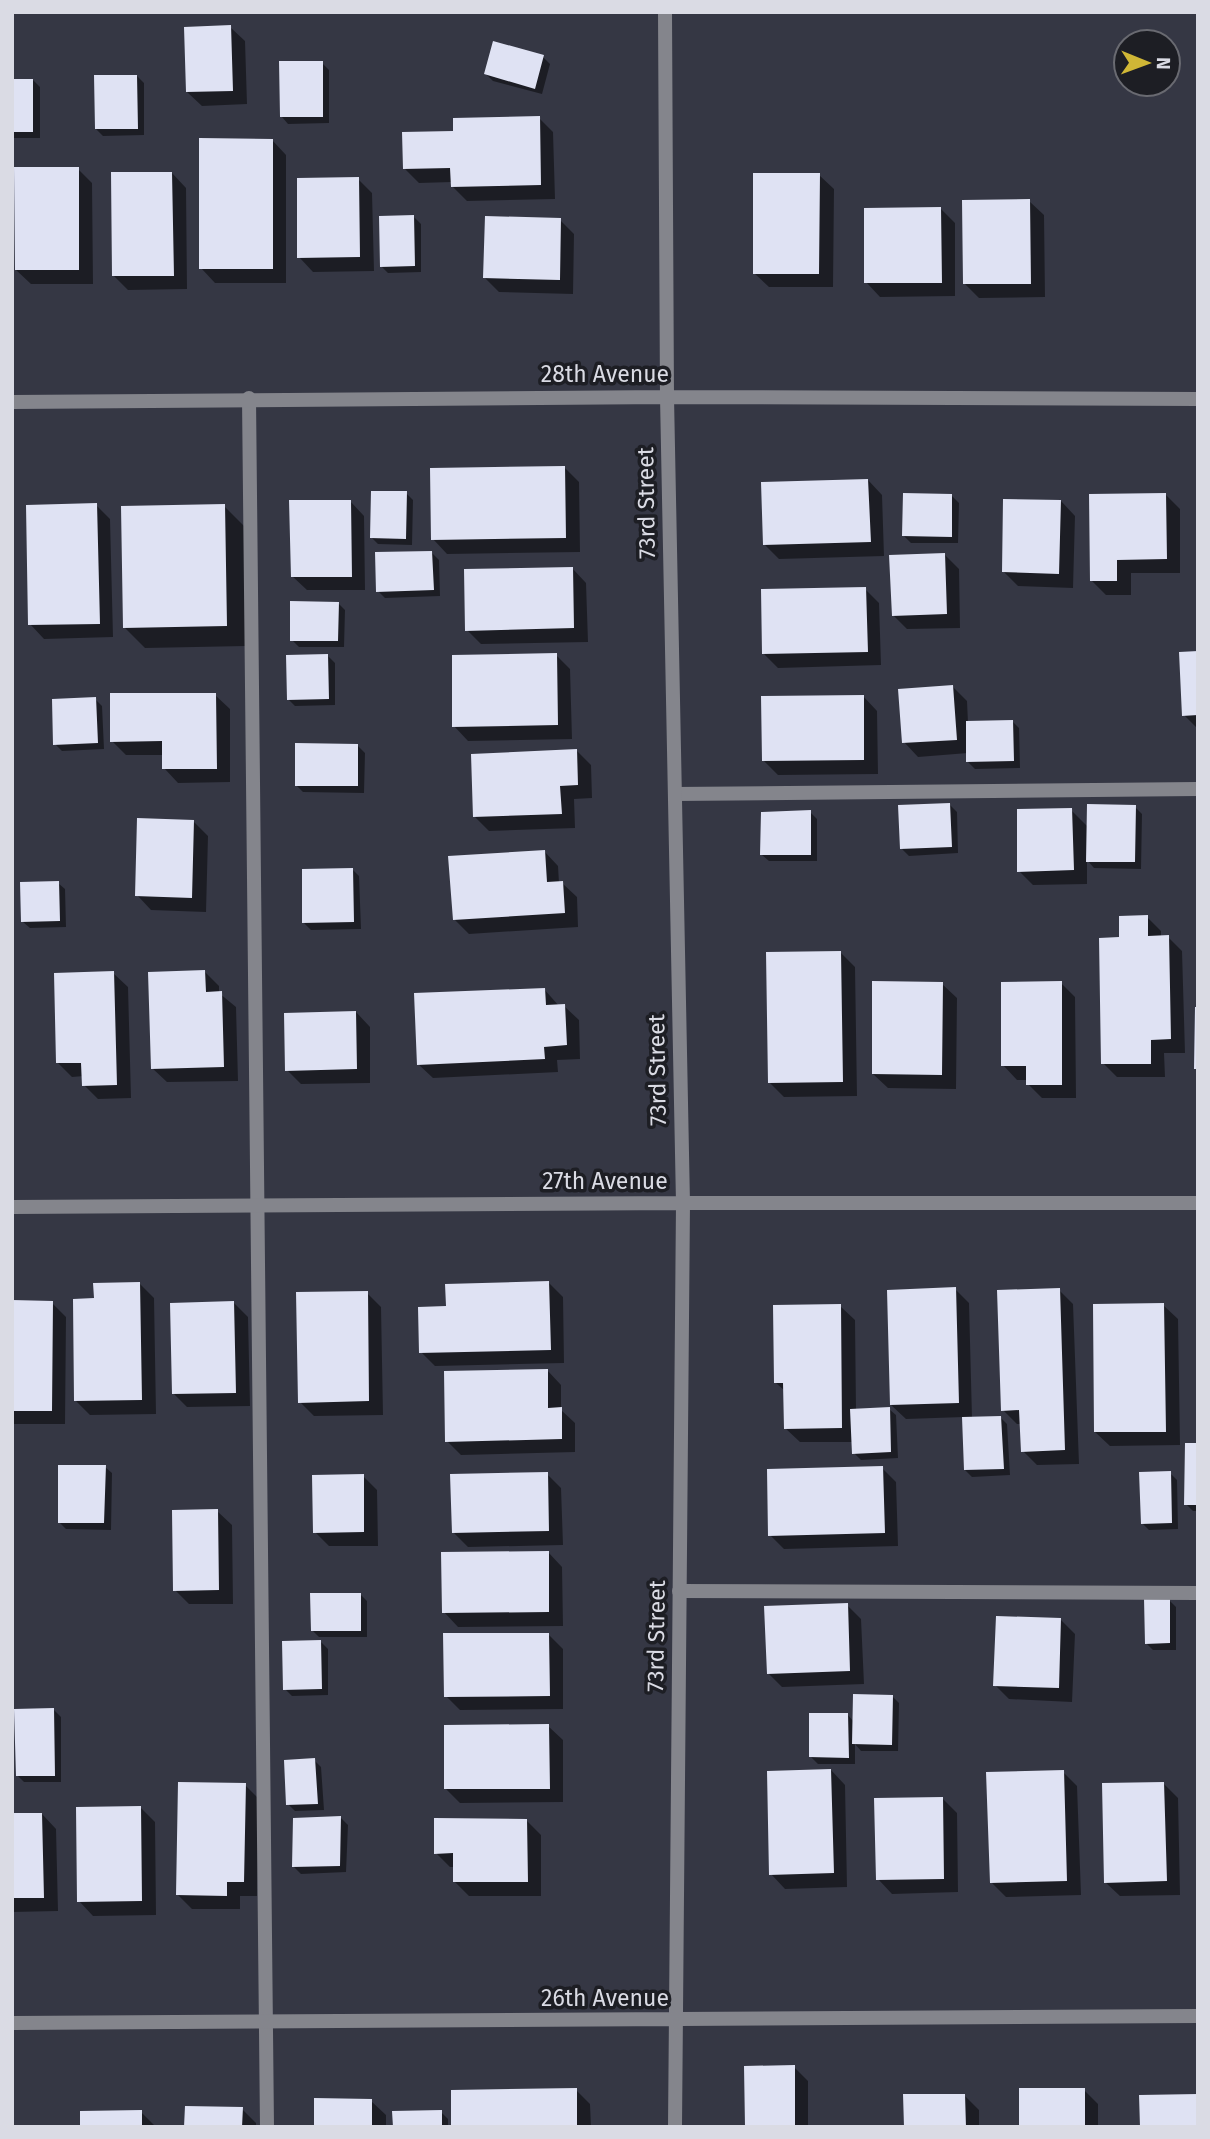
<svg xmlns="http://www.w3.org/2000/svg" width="1210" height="2139" font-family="'Fira Sans',sans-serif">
  <rect width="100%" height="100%" fill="#353744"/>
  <path fill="#0007" d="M230,27L245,41L247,104L202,106L187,92Z
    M543,57L550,64L542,94L493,81L486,74Z
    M322,63L329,70V123L288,124L282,117Z
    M137,76L144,83V135L103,136L96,129Z
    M12,80H33L40,87V138H12Z
    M539,118L553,132L555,199L467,201L452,186V182L419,183L405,169L455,132Z
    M272,140L286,155V283H215L201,268Z
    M78,169L92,183L93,284H31L16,270Z
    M172,173L186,188L187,289L128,290L114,276Z
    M819,175L834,189L833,287H769L754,273Z
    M358,179L372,193L374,271L313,272L299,257Z
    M1029,201L1044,215L1045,297L979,298L965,284Z
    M941,209L955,223V296L880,297L866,282Z
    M414,217L421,224V272L388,273L381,266Z
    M560,220L574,234L573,294L499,292L485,278Z
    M564,467L579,482L580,552L447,554L433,539Z
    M868,480L882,495L884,556L779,559L765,545Z
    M406,493L413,500L412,545L378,544L371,537Z
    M1166,495L1180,509V573H1131V595H1106L1092,581Z
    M952,496L959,503L958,543H911L904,536Z
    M350,501L364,516L365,590H307L292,576Z
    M1061,501L1075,516L1073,588L1018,586L1004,572Z
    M96,505L110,519L113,637L44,639L30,624Z
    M224,506L244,526L246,646L145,648L124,627Z
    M432,553L439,560L440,596L385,598L378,591Z
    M945,555L959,569L960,628L907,629L893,615Z
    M572,568L586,583L588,642L481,644L467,630Z
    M865,589L879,603L881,665L778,668L764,654Z
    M338,603L345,610L344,647H299L292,640Z
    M1198,652V729L1184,715Z
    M556,655L570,669L572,739L468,741L454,726Z
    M328,656L335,663V705L295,706L288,699Z
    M12,671L14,673L13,722H12Z
    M953,687L967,701L968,723L1013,722L1019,728L1020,768L975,769L968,762V753L918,757L904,742Z
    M215,695L230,709V782L178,783L164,768V755H126L112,741Z
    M863,696L877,711L878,774L778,775L764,761Z
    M95,699L102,706L104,749L62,751L55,744Z
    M358,746L365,753L364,793L303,792L296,785Z
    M577,751L591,765L592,798L574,799L575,828L489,831L475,817Z
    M950,805L957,812L958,853L909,856L902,849Z
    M1135,807L1142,814L1141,869L1094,868L1087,860V884L1033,885L1019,871L1071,810L1088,827Z
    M810,812L817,819V861H769L762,855Z
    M194,822L208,836L206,912L151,910L137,895Z
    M544,851L558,866L559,883H562L577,897L578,927L469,934L455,920Z
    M352,869L359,876L361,929L311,930L304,923Z
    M58,883L65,889L66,927L30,928L23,922Z
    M1147,917L1161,931V937H1168L1182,951L1185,1053H1164L1165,1077H1117L1103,1063Z
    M841,953L855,967L857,1096L784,1097L770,1083Z
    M205,972L219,986V993L236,1007L238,1081L167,1082L152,1068Z
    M113,973L128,987L131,1098L98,1099L84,1085V1076L72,1077L58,1063Z
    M1061,983L1075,997L1076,1098H1042L1028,1084V1080H1017L1003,1065Z
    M942,984L957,998L956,1089L888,1088L873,1074Z
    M544,989L559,1006H564L579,1020L580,1059L557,1060L558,1072L433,1078L418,1064Z
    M356,1012L370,1027V1083L301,1084L287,1070Z
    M549,1283L563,1297L564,1363L435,1366L421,1352L448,1307Z
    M140,1284L154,1298L156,1414L90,1415L76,1401L96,1300Z
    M955,1289L969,1303L972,1418L1000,1417L1007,1424L1010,1475L972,1477L965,1470L964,1417L906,1419L891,1405Z
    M1059,1290L1073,1304L1079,1464L1037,1465L1023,1451L1021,1424H1017L1003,1410Z
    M367,1293L381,1307L383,1415L314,1416L300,1402Z
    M12,1302L52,1303L66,1317L65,1424H12Z
    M234,1303L248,1317L250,1406L187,1407L173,1393Z
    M1163,1305L1178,1319L1180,1445L1110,1446L1095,1432Z
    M840,1306L855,1320L856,1410L889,1409L896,1415L898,1458L861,1460L854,1453L853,1442H800L785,1428V1391L776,1383Z
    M547,1370L561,1385V1410L575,1423V1452L461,1455L447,1441Z
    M1198,1445V1511H1193L1186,1504Z
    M105,1467L112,1473L111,1530L66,1529L59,1522Z
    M882,1468L896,1482L898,1546L784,1549L770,1535Z
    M1170,1473L1177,1480L1178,1529L1149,1530L1142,1523Z
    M547,1474L561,1488L563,1545L468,1547L454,1533Z
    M363,1476L377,1490L378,1546H329L315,1532Z
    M217,1511L232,1525L233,1604H189L175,1590Z
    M548,1552L562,1567L563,1626L458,1627L444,1612Z
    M360,1594L367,1601V1637H319L312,1630Z
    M1169,1600L1176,1607V1650H1153L1146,1643Z
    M847,1605L861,1619L864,1684L782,1687L768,1673Z
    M1061,1620L1075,1634L1072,1702L1009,1699L995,1685Z
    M548,1634L563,1649V1709L460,1710L446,1696Z
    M321,1642L328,1649V1695L292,1696L285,1689Z
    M892,1696L899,1703L898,1751H861L855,1744V1764H818L811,1757L848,1715L854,1722Z
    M54,1710L61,1717V1782H24L17,1775Z
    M548,1726L563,1740V1802L460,1803L446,1789Z
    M314,1760L321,1767L324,1810L295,1811L288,1804Z
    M831,1770L845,1785L847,1887L785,1889L771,1874Z
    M1063,1772L1077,1786L1081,1895L1006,1897L992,1883Z
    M1164,1784L1178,1798L1180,1895L1120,1896L1105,1882Z
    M245,1785L259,1799L257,1896H240V1909H192L177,1894Z
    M943,1799L957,1813L958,1892L892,1894L878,1879Z
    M141,1808L155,1822L156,1915L93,1916L79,1901Z
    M42,1814L56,1829L58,1911L12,1912V1815Z
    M341,1818L348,1825L346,1872L301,1874L294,1867Z
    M526,1820L541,1835V1896H469L454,1881L455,1867H450L436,1853Z
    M794,2067L808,2081V2127H746Z
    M576,2090L590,2104L591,2127H453Z
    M1084,2090L1098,2104V2127H1021Z
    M965,2096L979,2110V2127H905Z
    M371,2101L386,2115V2127H316Z
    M242,2109L256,2123V2127H186Z
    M141,2112L155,2126L82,2127Z
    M441,2112L448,2119V2127H395Z"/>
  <path fill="#dfe2f3" d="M231,25L233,91L186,92L184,27Z
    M493,41L544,55L535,89L484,74Z
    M279,61H323V117H280Z
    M94,75H137L138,129H95Z
    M12,79H33V132H12Z
    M540,116L541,185L451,187L450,168L403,169L402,132L453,131V118Z
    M199,138L273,139V269H199Z
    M14,167H79V270H15Z
    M111,172H172L174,276H112Z
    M753,173H820L819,274H753Z
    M359,177L360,257L297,258V178Z
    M1030,199L1031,284H963L962,200Z
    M941,207L942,283H864V208Z
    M414,215L415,266L380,267L379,216Z
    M485,216L561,218L560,280L483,278Z
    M565,466L566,538L431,540L430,468Z
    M868,479L871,542L763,545L761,482Z
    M371,491H407L406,539L370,538Z
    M903,493L952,494V537L902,536Z
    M1166,493L1167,559L1117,560V581H1090L1089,494Z
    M1003,499L1061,500L1059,574L1002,572Z
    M289,500H351L352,577H291Z
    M97,503L100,624L28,625L26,505Z
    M225,504L227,626L123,628L121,506Z
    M432,551L434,590L376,592L375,552Z
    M945,553L947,614L892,616L889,555Z
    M573,567L574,628L465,631L464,569Z
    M866,587L868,652L762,654L761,589Z
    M290,601L339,602L338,641H290Z
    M1198,651V715L1182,716L1179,652Z
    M557,653L558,725L452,727V655Z
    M328,654L329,699L287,700L286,655Z
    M953,685L957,740L902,743L898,689Z
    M110,693H216L217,769H162V741L110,742Z
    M864,695V760L762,761L761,696Z
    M96,697L98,743L53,745L52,699Z
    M1013,720L1014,761L966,762V721Z
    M295,743L358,744V786H295Z
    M577,749L578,785L560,786L562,814L473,817L471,754Z
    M950,803L952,847L900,849L898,805Z
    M1087,804L1136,805L1135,862H1086Z
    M1072,808L1074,870L1017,872V809Z
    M811,810V855H760L761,812Z
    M137,818L194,820L192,898L135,896Z
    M545,850L547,882L563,881L565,913L453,920L448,856Z
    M353,868L354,922L302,923V869Z
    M59,881L60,921L21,922L20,882Z
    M1148,915V936L1169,935L1171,1039L1151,1040V1064H1101L1099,938L1119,937V916Z
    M841,951L843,1082L768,1083L766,952Z
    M205,970L206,992L222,991L224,1067L151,1069L148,972Z
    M114,971L117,1085L82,1086L81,1063H56L54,973Z
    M872,981L943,982L942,1075L872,1074Z
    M1062,981V1085H1026V1066H1001V982Z
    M545,988L546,1005L565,1004L567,1045L544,1047L545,1059L417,1065L414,993Z
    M1195,1007H1198V1069H1194Z
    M356,1011L357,1069L285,1071L284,1013Z
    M549,1281L551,1350L419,1353L418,1307L446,1306L445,1284Z
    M140,1282L142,1400L74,1401L73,1299L94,1298L93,1283Z
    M956,1287L959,1403L890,1405L887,1290Z
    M1060,1288L1065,1450L1021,1452L1019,1410L1001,1411L997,1290Z
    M368,1291L369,1401L298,1403L296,1292Z
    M12,1300L53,1301L52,1411H12Z
    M234,1301L236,1393L172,1394L170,1303Z
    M1164,1303L1166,1432H1094L1093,1304Z
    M841,1304L842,1428L784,1429L783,1383H774L773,1305Z
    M548,1369V1408L562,1407V1439L445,1442L444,1371Z
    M890,1407L891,1452L852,1454L850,1409Z
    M1001,1416L1004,1469L964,1470L962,1417Z
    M1185,1443H1198V1505H1184Z
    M58,1465H106L104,1523H58Z
    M883,1466L885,1533L768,1536L767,1469Z
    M1171,1471L1172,1523L1141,1524L1139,1472Z
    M548,1472L549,1531L452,1533L450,1474Z
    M364,1474V1532L313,1533L312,1475Z
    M218,1509L219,1590L173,1591L172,1510Z
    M549,1551V1612L442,1613L441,1552Z
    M310,1593H361V1631H311Z
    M1144,1598H1170V1643L1145,1644Z
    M848,1603L850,1671L767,1674L764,1606Z
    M996,1616L1061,1618L1059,1688L993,1686Z
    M443,1633H549L550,1696L444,1697Z
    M321,1640L322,1689L283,1690L282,1641Z
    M853,1694L893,1695L892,1745L852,1744Z
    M54,1708L55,1776H16L14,1709Z
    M809,1713H848L849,1758L809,1757Z
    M549,1724L550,1789H444V1725Z
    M315,1758L318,1804L286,1805L284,1760Z
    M831,1769L834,1873L769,1875L767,1771Z
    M1064,1770L1067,1881L990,1883L986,1772Z
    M178,1782L246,1783L244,1882H227V1896L176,1895Z
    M1164,1782L1167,1881L1104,1883L1102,1783Z
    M943,1797L944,1879L876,1880L874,1798Z
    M141,1806L142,1901L77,1902L76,1807Z
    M12,1813H42L44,1898H12Z
    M341,1816L340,1866L292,1867L293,1818Z
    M434,1818L527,1819L528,1882H453V1853L434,1854Z
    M795,2065V2127H745L744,2066Z
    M577,2088V2127H451V2090Z
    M1019,2088H1085V2127H1019Z
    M903,2094H965L966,2127H904Z
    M1198,2094V2127H1140L1139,2095Z
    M314,2098L372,2099V2127H314Z
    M185,2106L243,2107L242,2127H184Z
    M142,2110V2127H80V2111Z
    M442,2110V2127H393L392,2111Z"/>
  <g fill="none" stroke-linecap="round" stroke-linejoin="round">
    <path stroke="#84858c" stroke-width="14" d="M249,398L267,2127
      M675,794L1198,789
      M679,1591L1198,1593"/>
    <path stroke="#84858c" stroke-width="14" d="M665,12L667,397L683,1203L675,2127
      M12,402L667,397L1198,399
      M12,1207L683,1203H1198
      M12,2023L1198,2016"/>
  </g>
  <g text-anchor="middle" stroke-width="7" stroke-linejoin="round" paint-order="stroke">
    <g font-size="23" fill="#dadbe4" stroke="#1d1e24">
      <text x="605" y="382">28th Avenue</text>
      <text transform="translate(646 503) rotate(-91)" y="8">73rd Street</text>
      <text transform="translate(657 1070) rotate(-91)" y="8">73rd Street</text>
      <text x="605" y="1189">27th Avenue</text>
      <text transform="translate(656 1636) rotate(-89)" y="8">73rd Street</text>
      <text x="605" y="2006">26th Avenue</text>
    </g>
  </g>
  <rect width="1210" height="2139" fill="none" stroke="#dadbe4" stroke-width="28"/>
  <g transform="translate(1147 63) rotate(91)"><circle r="33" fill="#1d1e24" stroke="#696a71" stroke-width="2"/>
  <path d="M0-5L12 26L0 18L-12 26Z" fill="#d0b736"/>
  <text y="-10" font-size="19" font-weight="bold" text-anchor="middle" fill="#dadbe4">N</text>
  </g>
</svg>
